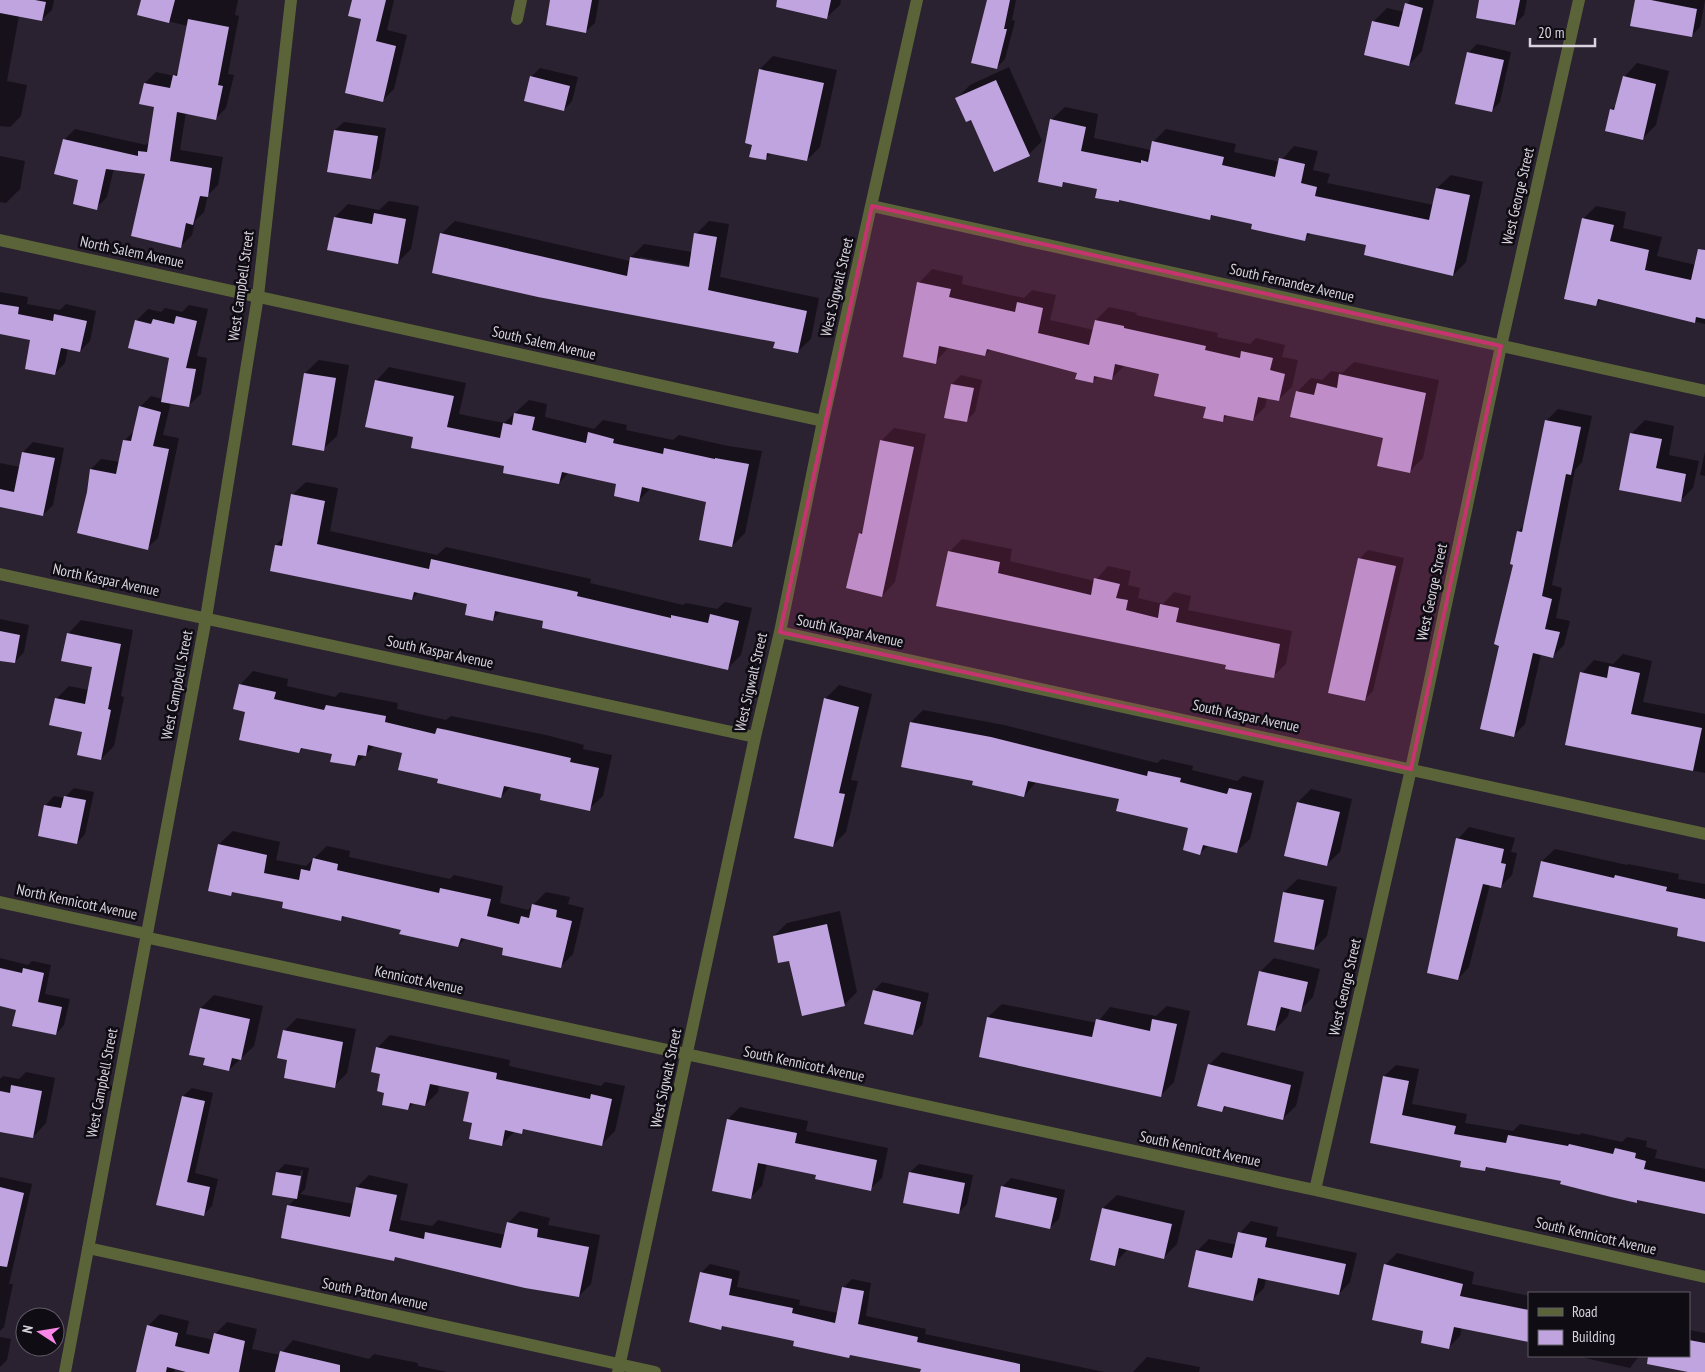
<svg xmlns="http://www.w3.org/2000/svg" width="1705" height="1372" font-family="'PT Sans Narrow',sans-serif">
  <rect width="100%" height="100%" fill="#2a2131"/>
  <path fill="#0007" fill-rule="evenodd" d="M0,0H54L52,10L41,20L19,16L7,81L27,85L21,116L10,127L0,126Z
    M142,0H238L235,15L239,16L228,74L234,75L226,108L215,119L186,112L180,150L223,157L218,185L208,195L204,212L195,221L192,235L181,246L147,173L114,168L107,197L96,208L80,179L64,140L75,129L146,145L150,141L155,106L145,83L156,72L174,76L180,70L188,26L139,14Z
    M353,0H394L387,30L407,35L394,89L383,100L363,18Z
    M552,0H599L595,23L586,31Z
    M790,0H841L840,5L827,17Z
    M988,0H1016L1012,20L1015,21L1005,59L996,68Z
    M1410,0H1434L1422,51L1409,65L1366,54L1374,21L1387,8L1404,12Z
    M1481,0H1527L1524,15L1515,24Z
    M1636,0H1705L1700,27L1691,36Z
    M1477,44L1511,52L1500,102L1491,111L1468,53Z
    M773,56L837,70L820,147L807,160L772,152L765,159L753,144L754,113L751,112L760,69Z
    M1637,63L1669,71L1656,125L1643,138L1611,110L1618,103L1624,77Z
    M1009,67L1042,141L1029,154L971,119L957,98L970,85Z
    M540,68L578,77L572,101L564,110L531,77Z
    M1065,107L1098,114L1094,138L1151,150L1153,142L1166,129L1236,144L1234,152L1280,162L1294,146L1318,151L1313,170L1330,174L1327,183L1434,205L1437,188L1451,175L1483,182L1466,262L1453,275L1368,244L1311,233L1304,240L1254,223L1214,214L1209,219L1120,199L1118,201L1098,188L1066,181L1061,185L1051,120Z
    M344,122L386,128L379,169L371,177L335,130Z
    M0,156L25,161L20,189L6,203L0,202Z
    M389,201L419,206L411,249L398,262L335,217L348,204L379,210Z
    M1596,206L1626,212L1623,228L1662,237L1657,256L1696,265L1705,251V324L1602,299L1595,305L1583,219Z
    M455,221L630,261L631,257L644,244L692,252L696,234L709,221L729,224L720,277L819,298L811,339L797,352L776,341L441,234ZM640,257L695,267V269L640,260Z
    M932,269L963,276L962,284L1024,298L1032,290L1056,295L1050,320L1094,330L1096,320L1109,307L1137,313L1136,315L1218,333L1217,337L1250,344L1256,338L1285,345L1282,357L1298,360L1292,387L1278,400L1267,398L1265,407L1252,420L1228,415L1222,421L1207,406L1160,373L1125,365L1111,379L1099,376L1092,382L1078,372L991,349L985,355L949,347L935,362L919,283Z
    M0,292L28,297L27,304L60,310L66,304L96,311L90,341L80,351L68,348L65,363L55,373L32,339L0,333Z
    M189,305L208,309L197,356L207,358L201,394L189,405L171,402L163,435L179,438L158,538L147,548L88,492L91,469L101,459L120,462L124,441L135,430L140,407L151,396L163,399L170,357L136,321L148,309L161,312L165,308L182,312Z
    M319,360L349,365L337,436L323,449L305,373Z
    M1354,362L1439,380L1423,458L1410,471L1384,437L1292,416L1298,391L1311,378L1322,380L1331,371L1342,373Z
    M389,367L466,383L459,414L504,423L529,400L547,404L545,417L594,429L603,420L627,425L626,430L673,440L679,435L728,446L762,451L745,533L732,546L708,501L651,488L638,501L618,484L569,472L559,483L414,436L376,381Z
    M961,375L982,380L975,412L966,421L946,417L952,384Z
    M1558,409L1592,416L1582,462L1575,470L1552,585L1562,588L1556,618L1570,621L1564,645L1553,656L1541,654L1525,724L1514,735L1501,645L1518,532L1525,524L1546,421Z
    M1645,420L1674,426L1669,455L1699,461L1693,488L1680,501L1620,489L1631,434Z
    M894,428L926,434L895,582L882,596L860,533L864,530L881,441Z
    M33,442L64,448L53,505L43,515L0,506V463L20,467L23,452Z
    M1705,452V476L1700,475Z
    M306,482L338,488L330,531L437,555L446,547L591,579L590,583L683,605L686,603L717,609L725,602L752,608L741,655L728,668L501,611L492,620L468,603L419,592L412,599L276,545L284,537L292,495Z
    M962,539L1012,549L1010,561L1095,581L1108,566L1131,571L1128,585L1140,588L1138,598L1163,604L1174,592L1191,596L1188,610L1292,631L1286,664L1273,676L1228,664L937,606L949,552Z
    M1368,550L1404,558L1373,691L1364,700L1359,559Z
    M0,619L29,625L24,652L15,662L0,659Z
    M81,620L133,630L121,696L124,697L114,746L101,759L83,731L56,699L69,686L89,690L94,666L68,634Z
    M1623,654L1652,661L1643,702L1705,714V773L1567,744L1582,673L1594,660L1613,664Z
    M253,671L288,679L287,686L335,697L340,692L398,703L397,709L446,720L451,716L546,735L584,745L583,749L612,755L603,796L589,809L542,793L511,786L501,797L439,778L404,752L375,745L355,765L333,753L304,747L299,752L247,711L240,685Z
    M839,685L872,694L851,780L858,781L846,832L833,845L825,699Z
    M923,710L1004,725L1157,763L1162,759L1193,766L1192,770L1237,781L1243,776L1264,781L1250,839L1237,851L1209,845L1200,853L1190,827L1121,798L1037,781L1024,796L974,780L911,722Z
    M74,788L94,792L85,834L77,843L40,835L46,805L54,796L64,798Z
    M1311,789L1352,799L1340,852L1326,865L1298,802Z
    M1469,827L1515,838L1511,852L1517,853L1512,875L1500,887L1490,884L1469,967L1458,979V839Z
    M233,831L280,842L276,860L306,866L327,846L350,851L349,857L450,879L454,875L503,886L500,903L528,910L546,892L570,897L568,904L584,908L573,954L560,967L505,947L466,938L458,946L402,929L345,916L341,920L284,902L234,891L230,894L210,890L219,844Z
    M1555,849L1627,865L1628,864L1679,874L1678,879L1705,884V941L1680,927L1534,896L1542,861Z
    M1298,879L1337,887L1327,936L1314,949L1284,892Z
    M840,911L857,992L844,1005L790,959L774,936L787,923Z
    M0,958L28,965L32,961L51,965L45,994L70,999L64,1025L56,1034L17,1009L0,1005Z
    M1274,958L1320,969L1313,997L1300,1010L1290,1008L1288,1016L1275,1030L1249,1024L1261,971Z
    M882,982L929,993L922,1025L913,1034L874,991Z
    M214,995L263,1006L254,1046L229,1070L206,1057L201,1008Z
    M1002,1004L1097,1023L1110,1007L1156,1016L1167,1006L1190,1011L1174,1082L1161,1095L988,1017Z
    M297,1018L356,1029L347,1073L334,1086L288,1059L284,1031Z
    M390,1035L510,1060L509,1066L601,1086L605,1082L625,1086L615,1131L602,1144L525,1128L521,1132L515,1131L501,1145L474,1122L470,1091L439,1085L438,1092L425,1105L414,1103L408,1109L386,1092L377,1048Z
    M1222,1052L1304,1072L1296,1106L1282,1119L1227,1105L1222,1111L1209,1065Z
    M1396,1065L1419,1069L1412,1104L1467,1114L1465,1123L1513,1131L1520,1124L1580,1135L1581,1133L1622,1142L1627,1137L1647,1141L1646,1147L1657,1150L1655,1158L1705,1169V1213L1639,1199L1636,1201L1562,1180L1489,1166L1485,1170L1462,1160L1371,1142L1384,1076Z
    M26,1072L55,1078L46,1123L33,1137L0,1130V1079L3,1076L19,1079Z
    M192,1088L213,1093L195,1173L218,1179L212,1206L204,1214L158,1204L183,1096Z
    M740,1107L808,1121L806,1131L888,1148L882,1178L870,1189L817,1174L767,1163L762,1186L750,1198L713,1191L728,1119Z
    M285,1164L309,1168L305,1189L300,1194L354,1204L357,1187L369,1175L408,1184L400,1220L432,1226L438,1220L505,1235L508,1223L520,1211L550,1218L548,1225L600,1235L591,1284L579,1296L396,1256L394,1259L288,1206L296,1198L277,1172ZM301,1170H303L300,1190H297Z
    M919,1164L973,1175L967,1204L958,1213L910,1172Z
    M0,1177L32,1184L9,1284H13L4,1327L0,1331Z
    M1011,1178L1065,1190L1059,1219L1050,1227L1002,1187Z
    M1117,1195L1185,1211L1177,1244L1164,1257L1128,1249L1114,1264L1092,1259L1103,1208Z
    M1251,1221L1278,1227L1276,1236L1357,1253L1350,1282L1339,1294L1266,1279L1264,1288L1252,1300L1197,1251L1209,1239L1237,1245L1240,1233Z
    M1397,1253L1474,1272L1472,1284L1529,1296V1341L1462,1327L1460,1336L1448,1348L1425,1330L1385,1265Z
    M710,1264L740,1271L737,1287L800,1300L799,1305L838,1313L843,1288L852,1279L871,1283L866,1316L926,1329L925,1334L1104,1372H921L922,1368L795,1345L796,1340L724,1325L721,1329L701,1273Z
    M160,1314L189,1321L186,1334L214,1340L215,1334L227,1322L257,1329L252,1349L280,1355L293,1340L369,1359L374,1354L418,1363V1366L447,1372H192L175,1368L174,1372H137L148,1326Z
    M1689,1330L1705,1333V1372L1666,1366L1669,1356H1689Z
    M0,1337L11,1339L7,1360L0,1367Z
    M1576,1356H1639L1630,1368Z
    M1147,1357L1200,1367L1199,1372H1133Z"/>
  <path fill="#bfa4df" d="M0,0H35L46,2L42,21L0,13Z
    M141,0H175L169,23L137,15Z
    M352,0H386L376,41L396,46L383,102L345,93L361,19L348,16Z
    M550,0H592L586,33L546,25Z
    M777,0H831L827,19L776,7Z
    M987,0H1010L1004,29H1007L997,69L971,63Z
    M1479,0H1520L1515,25L1476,18Z
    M1635,0H1651L1697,9L1692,37L1630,26Z
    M1405,3L1423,8L1409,66L1364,55L1372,21L1399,27Z
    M188,19L229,27L218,85L223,86L216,120L177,112L170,161L212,168L208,197L200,196L193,225L186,223L181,248L131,236L145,174L106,169L97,210L73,204L78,180L54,174L63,139L138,156V151L147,152L154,107L139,104L144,83L170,88L173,75L177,76Z
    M1467,52L1504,60L1492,112L1455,104Z
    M759,69L824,83L807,161L767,153L766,160L749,157L752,145L745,143Z
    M530,76L570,86L564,111L524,101Z
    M1623,76L1656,84L1643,140L1605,131L1610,109L1614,110Z
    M996,80L1030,156L994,172L971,120L966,122L955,98Z
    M1050,119L1086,127L1081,151L1141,163V160L1148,162L1152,141L1224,157L1222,165L1275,177L1279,158L1305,164L1301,183L1317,187L1315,196L1429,220L1436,188L1470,195L1453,276L1364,255L1366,245L1307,233L1305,241L1251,229L1252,224L1211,215L1210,220L1119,200V202L1095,198L1097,189L1063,182L1062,187L1038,182Z
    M334,130L378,136L371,179L327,172Z
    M374,213L406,219L398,264L327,250L334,217L372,224Z
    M1582,218L1614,225L1610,241L1649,250L1645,270L1691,280L1698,249L1705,250V319L1696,317L1695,323L1598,299L1596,306L1564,299Z
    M440,233L627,276L630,257L689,267L694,233L717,237L708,290L807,311L798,353L773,348L775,342L538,297L432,273Z
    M917,282L951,289L949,297L1015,312L1017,302L1043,308L1038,333L1089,345L1095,320L1124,326V328L1206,346L1205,350L1240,358L1241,351L1273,358L1270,370L1285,374L1279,401L1258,397L1253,421L1224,415L1223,422L1203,418L1206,407L1154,396L1159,374L1115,364L1112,380L1094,376L1093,383L1075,379L1077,373L987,349L985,356L939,346L936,364L903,357Z
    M0,304L19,307L18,314L53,321L54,314L87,321L80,352L61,348L55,375L25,369L30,340L0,334Z
    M176,316L197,321L186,368L196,369L189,407L161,402L169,358L128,348L135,320L151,324L153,319L174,324Z
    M304,373L336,378L324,451L292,445Z
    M1339,374L1426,393L1410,473L1377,466L1383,438L1290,417L1296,391L1314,395L1317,383L1337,388Z
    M375,380L454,396L447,427L500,438L503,423L512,425L514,413L535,417L532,430L586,443L588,432L614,439L613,443L663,454L664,448L715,459V458L749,464L732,547L699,540L706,502L642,487L639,502L614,496L616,484L562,472L559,484L503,473L504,466L411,448L413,437L365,427Z
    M951,384L974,388L967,422L944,418Z
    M139,406L161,412L153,446L169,449L148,550L77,533L87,492L90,469L116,474L123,440L131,441Z
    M1545,420L1581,427L1571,475L1566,474L1542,596L1552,599L1545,629L1560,632L1553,658L1533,653L1514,737L1480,729L1499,646L1494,644L1513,565L1510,564L1517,531L1522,532Z
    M1630,433L1662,439L1656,468L1686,474L1681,502L1619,490Z
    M880,440L914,447L882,597L846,588L859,533L862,534Z
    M22,452L55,458L43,516L0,507V489L14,492Z
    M291,494L325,501L317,544L429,569L431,559L578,592L577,596L671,618V615L708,623L710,614L739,621L728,670L542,628L543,621L495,611L493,621L465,615L467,604L414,592L412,600L270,571L275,545L282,546Z
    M948,551L1000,562L998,573L1091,595L1094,578L1120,584L1116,598L1128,600L1126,610L1158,618L1160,604L1179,608L1176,622L1280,644L1274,678L1225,669L1226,665L936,606Z
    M1358,558L1396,566L1365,701L1328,693Z
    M0,631L20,635L15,663L0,661Z
    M67,633L121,644L108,709L111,710L101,760L77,755L82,732L49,725L55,698L85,704L92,667L61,661Z
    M1609,666L1640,673L1631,714L1702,728L1693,771L1565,745L1580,672L1607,678Z
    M239,684L276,692L274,699L324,710L326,705L386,716L385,722L435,734L437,728L447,730L571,758L570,762L599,768L590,811L540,800L541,794L504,786L501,798L437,783L438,779L398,770L402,753L368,745L366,756L358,755L355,766L330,762L332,754L301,748L299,753L239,740L245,712L233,709Z
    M824,698L859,707L839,793L845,794L833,847L794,838Z
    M910,722L991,737L1147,776L1148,771L1181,778L1180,782L1227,794L1229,788L1252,793L1237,853L1203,845L1200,855L1183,850L1188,828L1116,811L1119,799L1028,781L1024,797L972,785L973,781L901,767Z
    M64,796L86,800L77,844L38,836L44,805L61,808Z
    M1297,802L1340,812L1327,866L1284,856Z
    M1456,838L1504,849L1501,863L1506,864L1501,888L1483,884L1458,980L1427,973Z
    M218,844L267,855L264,873L299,880L301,869L310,871L313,858L338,864L337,870L439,893L440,888L491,899L487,916L519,924L521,916L529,918L532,904L557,910L556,917L572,921L561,968L502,955L503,948L461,938L458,947L399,934L401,930L342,916L341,921L282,908L283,902L232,892L231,896L208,891Z
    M1541,861L1614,878L1615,875L1667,887L1666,891L1705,899V942L1677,936L1678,928L1533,897Z
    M1283,892L1324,900L1314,950L1274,942Z
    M827,924L845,1006L802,1016L789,961L778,963L773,936Z
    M0,968L22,973L23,968L44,973L38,1002L62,1007L56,1035L12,1026L16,1010L0,1006Z
    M1259,971L1308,982L1301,1012L1281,1007L1275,1031L1247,1025Z
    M873,990L921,1002L913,1035L864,1024Z
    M200,1008L250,1019L241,1060L232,1058L229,1071L203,1065L205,1058L189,1055Z
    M987,1017L1092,1037L1096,1019L1150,1031L1152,1019L1177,1024L1161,1097L979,1057Z
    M283,1030L343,1042L335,1088L284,1078L287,1060L277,1058Z
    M376,1047L497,1073L496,1079L590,1099L591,1094L612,1099L602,1146L523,1129L522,1134L505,1130L502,1146L469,1139L472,1123L463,1121L469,1092L430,1084L425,1106L410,1103L408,1110L382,1105L384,1093L377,1091L380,1074L371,1072Z
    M1208,1064L1291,1085L1283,1120L1224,1106L1222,1112L1197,1106Z
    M1383,1076L1409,1081L1402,1115L1456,1126L1454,1134L1506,1143L1508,1135L1568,1146L1569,1144L1613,1154L1615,1148L1636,1153L1635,1158L1646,1161L1644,1169L1705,1182V1214L1637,1200V1203L1611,1197L1560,1184L1561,1181L1486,1167L1485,1171L1460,1167L1461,1161L1370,1143Z
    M11,1085L42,1091L33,1138L0,1132V1091L10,1093Z
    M182,1096L205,1101L187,1182L210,1187L204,1216L156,1205Z
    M727,1119L797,1133L795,1143L877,1160L871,1191L815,1179L816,1175L758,1163L751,1199L712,1191Z
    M276,1172L301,1176L297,1199L272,1195Z
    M909,1172L965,1183L959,1214L903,1203Z
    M1001,1186L1057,1198L1050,1229L995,1217Z
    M0,1187L24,1193L7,1267L0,1266Z
    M356,1187L397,1195L389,1231L424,1239L425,1232L501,1248L507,1222L538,1229L537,1237L589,1247L579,1297L525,1288L395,1257L394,1261L281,1238L287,1205L350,1217Z
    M1102,1208L1172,1224L1164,1259L1119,1248L1115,1266L1090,1260Z
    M1238,1232L1267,1238L1265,1247L1346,1264L1339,1295L1258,1278L1253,1301L1188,1287L1196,1250L1232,1258Z
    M1384,1264L1463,1284L1460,1296L1529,1310V1342L1454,1327L1449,1349L1421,1343L1423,1331L1372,1320Z
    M700,1272L732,1279L729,1295L793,1308L792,1313L835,1323L842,1287L864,1291L858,1324L918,1337L917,1342L1020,1364V1372H920L921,1369L850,1355L849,1358L793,1346L794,1341L722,1326L721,1330L689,1322Z
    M147,1325L178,1333L175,1346L209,1354L214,1333L245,1341L239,1372H186L167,1367L166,1372H136Z
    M1689,1340L1705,1343V1372H1688L1647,1364L1648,1356H1689Z
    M280,1351L340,1365V1372H275Z"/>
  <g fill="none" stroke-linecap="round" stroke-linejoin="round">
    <path stroke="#5b6438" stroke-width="12" d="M517,19L521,0
      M872,206L1705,391
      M0,240L823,421
      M0,574L755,737
      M780,632L1705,834
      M0,902L147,934L149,938L1315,1190L1705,1277
      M1315,1190L1411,769L1501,346L1579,0
      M88,1248L655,1372
      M65,1372L206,618L258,296L291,0
      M618,1372L755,737L780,632L823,421L917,0"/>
  </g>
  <path fill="#c5346f" fill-opacity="0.2" stroke="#c5346f" stroke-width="4" stroke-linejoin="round" d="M872,206L1501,346L1411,769L780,632Z"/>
  <g text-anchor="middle" stroke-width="5" stroke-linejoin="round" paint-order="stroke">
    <g font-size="15" fill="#d9d3de" stroke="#100c14">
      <text transform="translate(1518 196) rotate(-77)" y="5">West George Street</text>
      <text transform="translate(132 252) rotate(12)" y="5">North Salem Avenue</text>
      <text transform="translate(1292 283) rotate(13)" y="5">South Fernandez Avenue</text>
      <text transform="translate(241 286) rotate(-82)" y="5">West Campbell Street</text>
      <text transform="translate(837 287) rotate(-77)" y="5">West Sigwalt Street</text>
      <text transform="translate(544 343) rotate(13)" y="5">South Salem Avenue</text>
      <text transform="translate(106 580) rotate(12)" y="5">North Kaspar Avenue</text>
      <text transform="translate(1432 592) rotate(-78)" y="5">West George Street</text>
      <text transform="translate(850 631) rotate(12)" y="5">South Kaspar Avenue</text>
      <text transform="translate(440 652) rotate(12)" y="5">South Kaspar Avenue</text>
      <text transform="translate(751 682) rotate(-77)" y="5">West Sigwalt Street</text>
      <text transform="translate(177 685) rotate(-79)" y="5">West Campbell Street</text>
      <text transform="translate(1246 716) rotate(12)" y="5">South Kaspar Avenue</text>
      <text transform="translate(77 902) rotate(12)" y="5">North Kennicott Avenue</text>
      <text transform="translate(419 980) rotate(12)" y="5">Kennicott Avenue</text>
      <text transform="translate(1345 987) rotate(-77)" y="5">West George Street</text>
      <text transform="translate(804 1064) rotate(12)" y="5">South Kennicott Avenue</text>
      <text transform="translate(666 1078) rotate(-78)" y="5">West Sigwalt Street</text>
      <text transform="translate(102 1083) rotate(-79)" y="5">West Campbell Street</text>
      <text transform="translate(1200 1149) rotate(12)" y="5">South Kennicott Avenue</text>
      <text transform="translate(1596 1236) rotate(13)" y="5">South Kennicott Avenue</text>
      <text transform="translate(375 1294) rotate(12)" y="5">South Patton Avenue</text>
    </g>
  </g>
  <rect x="1528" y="1292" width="162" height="65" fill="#100c14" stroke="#605c65"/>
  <rect x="1538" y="1308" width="25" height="8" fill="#5b6438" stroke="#605c65"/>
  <text x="1572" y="1317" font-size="15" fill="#d9d3de">Road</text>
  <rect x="1538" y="1330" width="25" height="15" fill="#bfa4df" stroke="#605c65"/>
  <text x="1572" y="1342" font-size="15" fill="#d9d3de">Building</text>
  <g transform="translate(40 1332) rotate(282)"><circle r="24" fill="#100c14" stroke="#605c65"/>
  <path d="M0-4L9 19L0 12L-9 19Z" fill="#f987e9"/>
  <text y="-8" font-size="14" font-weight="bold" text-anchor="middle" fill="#d9d3de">N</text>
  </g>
  <path d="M1530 38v8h65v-8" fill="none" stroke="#d9d3de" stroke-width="2.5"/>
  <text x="1538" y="38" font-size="15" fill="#d9d3de" stroke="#100c14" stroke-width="4" paint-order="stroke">20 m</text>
</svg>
